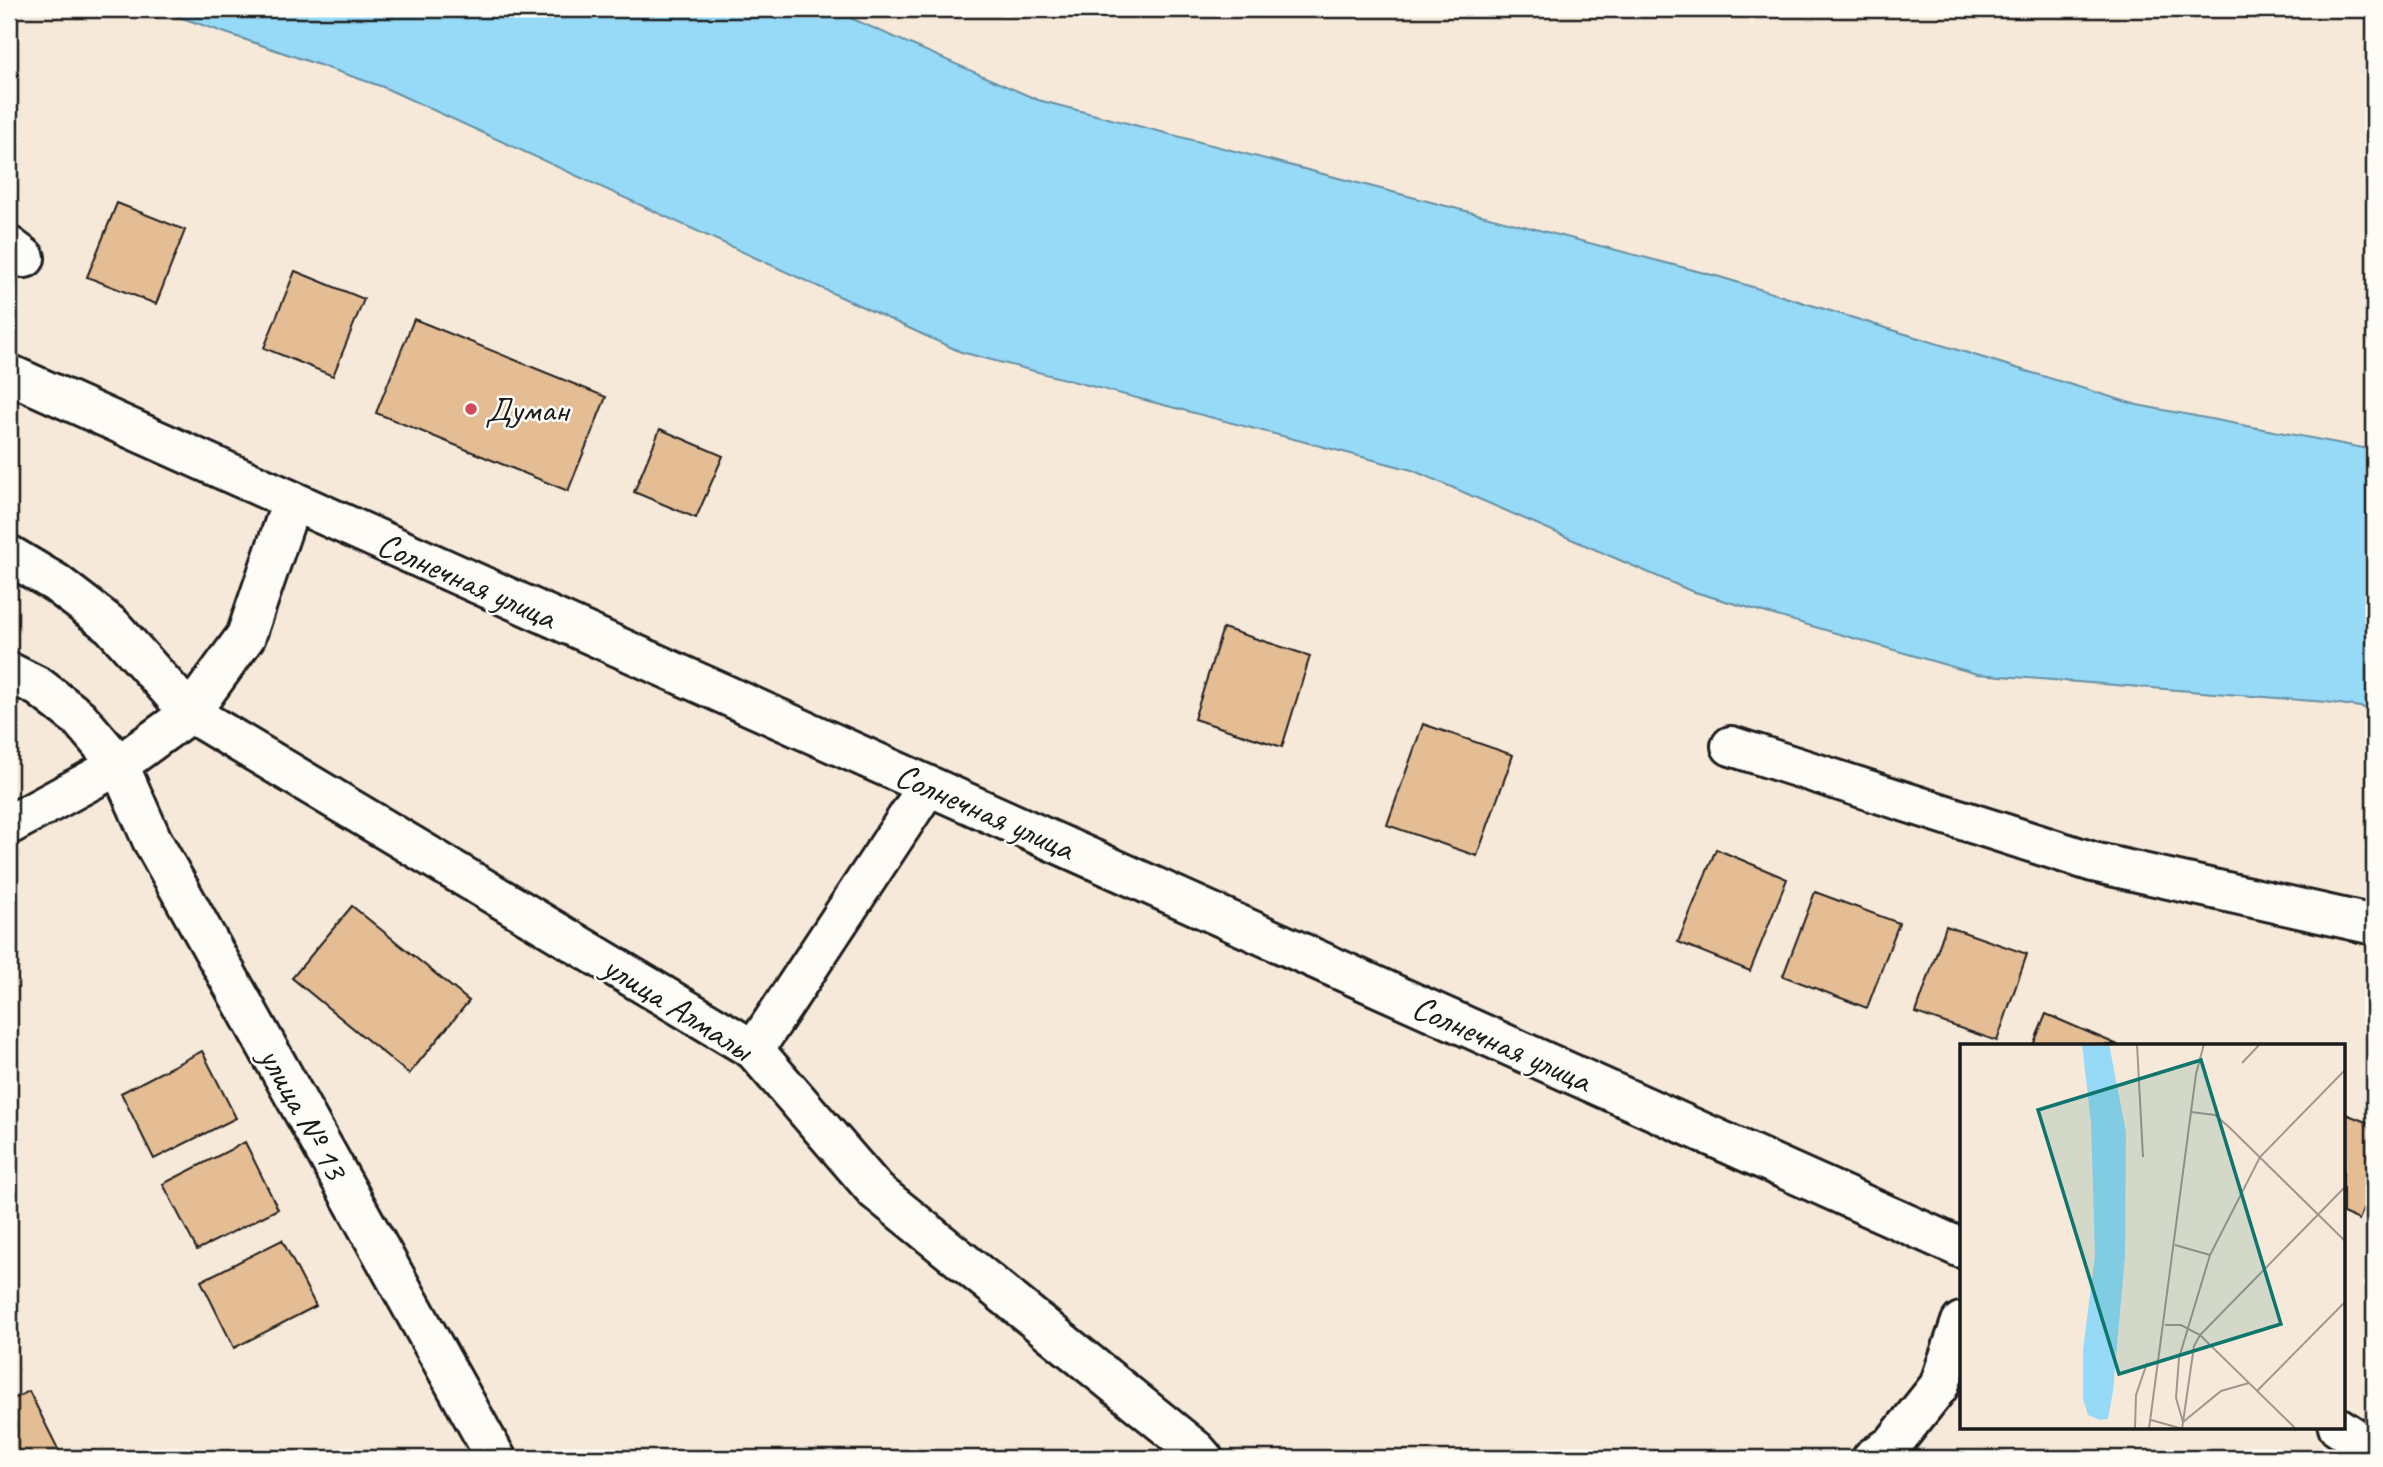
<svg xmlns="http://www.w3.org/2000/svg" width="2383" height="1467" font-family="Caveat,sans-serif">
  <rect width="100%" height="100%" fill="#f6e9da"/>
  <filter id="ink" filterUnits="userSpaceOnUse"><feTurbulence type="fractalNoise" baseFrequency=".0143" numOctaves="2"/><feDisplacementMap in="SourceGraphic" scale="14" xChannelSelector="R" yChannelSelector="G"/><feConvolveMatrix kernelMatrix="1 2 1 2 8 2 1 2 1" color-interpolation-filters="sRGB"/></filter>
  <g filter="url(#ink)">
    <path fill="#96daf8" stroke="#658ea0" stroke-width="2" d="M156,9H830L1038,100L1720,277L2137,405L2374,450V709L2326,702L1977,674L1691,591L1412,470L961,352L383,87Z"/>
    <path fill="#e4bd95" stroke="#1c1c1c" stroke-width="2" d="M117,203L185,230L156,304L87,277Z
      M295,271L364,299L333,376L264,348Z
      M414,319L606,397L568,491L376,413Z
      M660,429L723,456L696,518L634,492Z
      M1223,628L1310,656L1282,747L1194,719Z
      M1423,724L1513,755L1477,856L1387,825Z
      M1716,849L1787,879L1750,971L1678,942Z
      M1815,892L1899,923L1867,1008L1783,976Z
      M352,906L469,1001L409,1074L292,978Z
      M1946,926L2027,954L1997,1041L1916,1013Z
      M2046,1014L2118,1045H2033Z
      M202,1051L236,1118L154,1159L121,1093Z
      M2343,1113L2374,1125V1181L2359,1220L2343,1213Z
      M245,1142L278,1209L197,1250L163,1184Z
      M282,1240L316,1306L234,1348L201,1281Z
      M29,1391L62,1457L60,1458H9V1401Z"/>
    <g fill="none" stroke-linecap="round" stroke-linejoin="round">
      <defs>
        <path id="minor" d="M9,246L25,258
          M9,374L1961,1248
          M9,555L56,583L112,626L190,713L754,1050L876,1191L1196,1450L1203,1458
          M9,672L39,687L79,718L119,765L152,840L496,1458
          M1731,746L2093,862L2374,925
          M9,825L119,765L190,713L246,636L292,501
          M754,1050L928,786
          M2338,1427L2374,1450
          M1872,1458L1892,1445L1939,1386L1961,1322"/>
      </defs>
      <use href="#minor" stroke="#1c1c1c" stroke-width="44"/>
      <use href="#minor" stroke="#fdfcf7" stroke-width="38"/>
    </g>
  </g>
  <circle fill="#d1495b" stroke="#fdfcf7" stroke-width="2.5" cx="471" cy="409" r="7"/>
  <g text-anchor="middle" stroke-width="5" stroke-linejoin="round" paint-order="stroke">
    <g font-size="35" fill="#1c1c1c" stroke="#fdfcf7" text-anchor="start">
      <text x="485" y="421">Думан</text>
    </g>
    <g font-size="35" fill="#1c1c1c" stroke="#fdfcf7">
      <text transform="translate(467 580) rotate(24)" y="12">Солнечная улица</text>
      <text transform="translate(985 811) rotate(24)" y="12">Солнечная улица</text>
      <text transform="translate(678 1007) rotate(32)" y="12">улица Алмалы</text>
      <text transform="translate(1502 1043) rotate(24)" y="12">Солнечная улица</text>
      <text transform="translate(304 1113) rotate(61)" y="12">улица № 13</text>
    </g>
  </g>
  <g transform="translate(1960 1044)">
    <rect width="385" height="385" fill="#f6e9da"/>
    <path d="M122,0H149L166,88L165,212L153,347L148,375L140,376L128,371L123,355V306L135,212L131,79Z" fill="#96daf8"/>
    <path fill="none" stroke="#9f978e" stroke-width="2" d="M177,0L183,113M282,19L300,0M231,68L255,71L269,83L385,197M215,201L250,211M205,281H221L240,291L336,385M289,339L261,347L223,378L216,354L219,314L250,211L300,113L385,26M297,347L385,258M191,376L223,385M175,385L176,351L187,319M189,385L236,30L244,0M222,385L234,302L240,291L385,143"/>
    <path fill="#0f766e" fill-opacity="0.15" stroke="#0f766e" stroke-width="3.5" d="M241,16L321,280L159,330L78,66Z"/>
    <rect width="385" height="385" fill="none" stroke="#1c1c1c" stroke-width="3.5"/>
  </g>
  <rect width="2383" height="1467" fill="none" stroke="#fdfcf7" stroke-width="35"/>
  <rect x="18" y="18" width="2348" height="1432" fill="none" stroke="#1c1c1c" stroke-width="2.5" filter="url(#ink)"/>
</svg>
